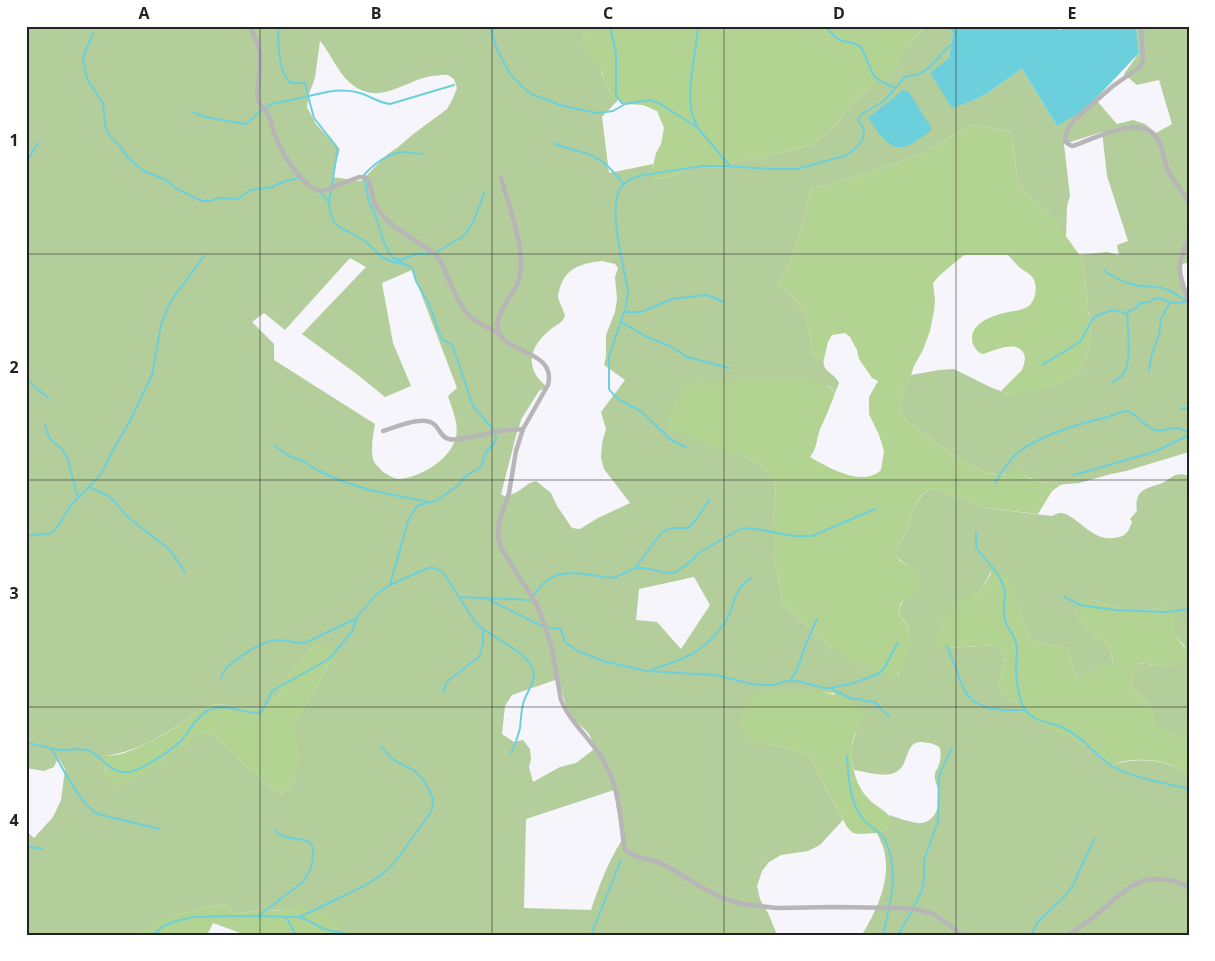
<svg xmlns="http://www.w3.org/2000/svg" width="1215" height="961" font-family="'Open Sans',sans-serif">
  <rect width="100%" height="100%" fill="#f5f5fb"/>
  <path fill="#b3ce9a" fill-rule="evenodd" d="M26,26H586L583,40C589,50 596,61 601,72C606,83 607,93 618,100L602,117L609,173L653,164L652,170L653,179L664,178L675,176L689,168H716L745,159L754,158L761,160L775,154L812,145L837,124L855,101L868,89L907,48L917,35L926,26H947L953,33L949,58L972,101L986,94L1022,69L1057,126L1059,125L1097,101L1117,124L1133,120L1145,124L1156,133L1172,124L1159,80L1137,85L1124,74L1139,53L1136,26H1189V263L1179,264L1189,299V452L1126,471L1111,474L1079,483L1056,485L1037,481L1022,474L1007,475L987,473L979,470L942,447L910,423L901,414L900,404L903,389L911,375L939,370L954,369L990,387L1014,396L1052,387L1075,376L1086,360L1091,337L1083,260L1079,255L1107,252L1119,255L1117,245L1128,241L1107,176L1102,132L1064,144L1070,196L1067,206L1066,237L1050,214L1042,208L1021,188L1017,178L1012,132L972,124L924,153L853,178L811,188C804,218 796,258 778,283C785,292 795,297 801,306C809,320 810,338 812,354L824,359C821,372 834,372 839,383L835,393L830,386L668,425L672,430L680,433L749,459L766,469L776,485L773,524V555L778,574L782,603L831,648L898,676L910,643L909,628L900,615L899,608L904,599L915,593L912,566C903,564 900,561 895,553C898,545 903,539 906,531C914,514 913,498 932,488L986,508L1052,516C1053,516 1058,513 1059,513C1075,512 1090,541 1113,538C1125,537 1128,533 1132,522L1130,519L1137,511C1136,505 1136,497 1141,492C1146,488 1153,486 1160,484C1170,480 1175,470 1189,476V738L1158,730L1151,706L1131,686L1137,663L1166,666L1177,663L1185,647L1175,635V619L1160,607L1147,610L1127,611L1094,600L1074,612L1094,637L1109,644L1113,664L1077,679L1067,648L1061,646L1045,644L1029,637L1020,611L991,572L980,592L973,593L949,648L994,645L1005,655C1005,667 999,676 998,688L1005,696L1016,702L1021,708L1043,724L1089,747L1099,754L1110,766C1127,759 1153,758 1170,765C1177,767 1183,771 1189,774V935H862C876,912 890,882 885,855C884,847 880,840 877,833L887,829L892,821L889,815C898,818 907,821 916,823C934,825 940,808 939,794C938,787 934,781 935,774C935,771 937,770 938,767C941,760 941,754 940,748C934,743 929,743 922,742C904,741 910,765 896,772C886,778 866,772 854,770C850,755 850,748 856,733L834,693L806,692H761L768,745L785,747L810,758L843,820L820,845L808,851L781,855L769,862L762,871L757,886L760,899L769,915L777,935H330L336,932L297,908L288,911L262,910L236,914L229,909L225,904L206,907L164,918L139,935H26V831L34,838L53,817L61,800L65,769L58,758L54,767L44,771L26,768ZM320,41C331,54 337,71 349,82C379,108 402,81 432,76C437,76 443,74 448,75C450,76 452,78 454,79L457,88L453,98L447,109L412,135L397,148L389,153L361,181L332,177L340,149L337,147L316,124L307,107L309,94L315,78ZM350,258L366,267L302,334L358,375L385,397L411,386L393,343L382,283L412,270L457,388L448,396C452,409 459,423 456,437C451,459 420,478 399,479C394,479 386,474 382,471C380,468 376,465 374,462C370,451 373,435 375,424L274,360V344L252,322L264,313L285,330ZM602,261L615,264L618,268L615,277L617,299L615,312L606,335V356L604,365L625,380L601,412L606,429L602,443L601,458L604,469L630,503L598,518L580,529L572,528L557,506L551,493L536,481L530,483L517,492L506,497L501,494L517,432L522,418L539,391L547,387C543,383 539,380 536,375C525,357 537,340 551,329C559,323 560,325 565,316C564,311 559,302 558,297C558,293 560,287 562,282C570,266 585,263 602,261ZM694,577L710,605L681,649L657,622L636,620L639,589ZM318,643L333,654L323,675L297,719V735L296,776L289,789L281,794L269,786L242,762L230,749L207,731L106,777L105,756C134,752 157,739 182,723C191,717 200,708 211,705C227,701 254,715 268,705C280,697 284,683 292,671C300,661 308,651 318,643ZM558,679C562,690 564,703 570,714C579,729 593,728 593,750L576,763L560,767L533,782L529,767L531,759L530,749L523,740L514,742L502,734L505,706L512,695ZM614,790L622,840C608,862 599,886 591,910L524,908L526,819Z"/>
  <path fill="#b2d392" d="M586,26H926L917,35L907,48L899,64L887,76L868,89L855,101L837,124L812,145L775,154L761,160L754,158L745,159L716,168H689L675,176L664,178L652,179V170L656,153L661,144L664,128L657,111L643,105L628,104L618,100L612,96L605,83L602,73L585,48L583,40Z
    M972,124L1012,132L1017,178L1021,188L1042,208L1050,214L1083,260L1091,337L1086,360L1075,376L1052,387L1018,396H1014L1001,391L1022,370C1024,365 1026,359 1024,354C1016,338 993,352 982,354C976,351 972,345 972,338C972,323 992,316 1004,313C1012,311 1023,311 1030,305C1035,299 1037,290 1035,283C1033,274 1025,272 1019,267C1015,263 1012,259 1008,255H964L940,275L933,283L935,300L934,311L930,331L923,350L914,366L911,375L903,389L900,404L901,414L910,423L942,447L979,470L987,473L1007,475L1017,470C1028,480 1047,485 1062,484L1052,491L1038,514L986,508L932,488C913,497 914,514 906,531C903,539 898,545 895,553L900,561L905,564L912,566L919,574L921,580C920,583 919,588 917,591C912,599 901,596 899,609C898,617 906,622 909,629C910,630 911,636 911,636C912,646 901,674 894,679L873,671L831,648L782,603L778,574L773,555V524L776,485L766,469L749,459L694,440L672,430L668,425V415L677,396L684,384L747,380L804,379L819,382L830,387L835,393C831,405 826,416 821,427C816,438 818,447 810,457C828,467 862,488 881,470L884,451L879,435L869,414V397L878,381L872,378L859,359L857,350L850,337L845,333L832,335L828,342L824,359L812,354C810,339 809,320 801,306C795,297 785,292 778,283C796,258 804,218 811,188L853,178L924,153Z
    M997,570L1004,573L1015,588L1014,601L1020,611L1029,637L1045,644L1061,646L1067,648L1077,679L1113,663L1109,644L1094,637L1074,612L1076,601L1094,600L1127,611L1147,610L1160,607L1174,611L1175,619V635L1187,651L1185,661L1166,666L1138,663L1131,686L1151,706L1159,730L1189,738V774C1183,771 1177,767 1171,765C1153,758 1127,758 1110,766L1099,754L1089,747L1027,717L1016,702L1005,696L998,688C999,676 1005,667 1005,655L994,645L949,648L934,646C934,634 952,604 962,598C966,596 969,596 973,593L980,592L992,572Z
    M318,643L329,646L333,654L323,675L297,719V735L301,759L296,776L289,789L281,794L269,786L242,762L230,749L207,731L194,738L183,748L129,782L116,786L106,777L105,756C111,755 118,755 124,753C144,746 164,735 182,723C191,717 200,708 211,705C227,701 254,715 268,705C280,697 284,683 292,671C300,660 308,651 318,643Z
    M761,692C790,692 825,686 852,702C857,705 861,711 865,716C860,725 853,735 852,745C849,760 856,786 867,797C876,808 885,808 893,821L887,829L877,833L859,834L853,833L847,827L810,758L785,747L768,745L753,740L738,728L739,719L750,698Z
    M225,904L229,909L236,914L262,910L288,911L297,907L314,911L339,922L336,932L330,935H246L213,923L207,935H139L163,918L206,907Z"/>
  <path fill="#6cd0dc" d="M947,26H1058L1060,30L1067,26H1136L1139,53L1086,109L1059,125L1057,126L1022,69L986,94L972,101L952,108L930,73L949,58L953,33Z
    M903,90L909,92L932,129C926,134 920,139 913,143C891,157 880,134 868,118Z"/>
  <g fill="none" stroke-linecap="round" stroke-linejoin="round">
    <path stroke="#6cd0dc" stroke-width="2" d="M278,26C278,42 278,72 290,83H305L306,86L308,96
      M490,26L496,47L510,74L527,91L534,95L563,106L597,113L613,111L625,104L650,100L657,102L697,127L730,166
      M610,26L616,53V96L622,103L625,104
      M824,26L839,40L853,43L861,47L874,76L880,81L895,88
      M93,33L83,57L86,75L88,81L103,103L105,124L108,134L122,148L126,156L144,171L166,180L177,189L202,201H210L219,198L238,199L250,190L272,187L285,181L299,178
      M308,96L314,118L337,147V153L329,203L330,212L334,222L338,226L365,241L382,257L393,262L402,264
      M193,112L205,117L244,124L247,123L264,108L272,104L327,92C338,90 350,90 360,93C370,96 379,103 390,104L454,85
      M697,127C695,121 692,115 691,108C688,81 696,53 698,26
      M554,143C565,149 576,150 588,154C604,160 613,171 624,184
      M26,163L38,143
      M319,192L326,198L329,203
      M395,258L401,260L416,254L435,253L462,237C473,229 479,206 484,193
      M1104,270C1113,277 1123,283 1135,285C1144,287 1153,286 1162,288C1171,290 1179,296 1186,301
      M624,312H641L672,299L697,296L705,295L713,297L723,302
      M1127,314L1130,310L1135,309L1141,303L1149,302L1154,299L1160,298L1172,303L1185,302
      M621,322L647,337L670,346L687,357L729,368
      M1042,365L1080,342L1092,320L1095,317L1106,312L1115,310L1127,314
      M1149,370L1152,354L1159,335L1161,319L1170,302
      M26,379L48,398
      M1113,382C1117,379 1122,377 1125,372C1131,358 1128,330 1127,314
      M1181,409L1189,408
      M45,424L48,435L52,441L62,449L67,457L78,498
      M275,446L289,456L303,461L317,470L339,480L369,490L428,502
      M686,447L671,440L642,412L620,400L613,394L609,389V356L626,307L628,291C624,268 608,209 620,189C626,179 640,175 651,174L702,166H725L772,169H797L844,156L853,151L860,143L863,138L864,129L858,120L862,114L884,101L905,77C909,75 913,76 917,75C928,72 940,55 948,47L952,45
      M1074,475L1154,452L1189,435
      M995,483C1001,473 1007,463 1015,455C1035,437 1078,424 1104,418C1109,417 1122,411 1126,411C1134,411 1145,427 1155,430C1163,432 1170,427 1178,428C1181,429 1185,431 1189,432
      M89,487L108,496L112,499L129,518L170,550L185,572
      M976,532V545L977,549C988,564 1003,574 1005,594C1005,603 1002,612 1005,620C1008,631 1016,635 1017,648C1017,654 1016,661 1016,667C1016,676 1019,701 1024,708C1032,722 1051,722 1064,728C1083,737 1095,755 1112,766C1133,778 1165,783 1189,789
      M26,536L43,534L51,533L56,529L71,505L102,473L113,450L130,421L152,375L161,325L167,310L171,301L204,256
      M635,568L662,532L671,528H688L696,520L710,499
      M390,585L408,521L416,507L419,505L436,501L456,487L466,476L481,467L482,465L485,453L494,444L496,437L493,429L473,406L453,347L451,344L443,340L440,335L430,306L416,281L412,268L393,258L389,253L383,240L376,217L369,202L364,175C374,164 389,152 406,152C411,152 416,154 422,154
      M459,597L529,600C535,595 539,587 545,582C563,566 590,576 611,578C619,577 624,573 630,570C642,565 656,571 667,573L676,572L690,562L700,552L742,528L756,529L793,536H812L875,509
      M1064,597L1080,605L1115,610L1167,612L1189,609
      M486,598L544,627L561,629L565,642L576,650L603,661L646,671L715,675L752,684L761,685H774L787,681H797L824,688H830L854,683L878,674L885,667L898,642
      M947,646C950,653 953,661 956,668C962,687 967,703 989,708C1001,711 1013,710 1025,710
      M651,670C680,660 700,655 719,630C723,625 726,622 728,617C737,599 732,592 751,578
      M221,678C222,676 223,673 224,671C232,660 264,640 277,640C287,639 295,644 305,643L355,619
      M791,680L798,667L805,646L817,619
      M832,689L852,699H860L865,701L875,702L883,711L889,716
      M443,693L446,684L449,680L479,657L483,645V630
      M26,742C37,745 54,750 64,750C72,750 79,748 87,750C104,756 109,775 130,772C142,770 173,749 182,740C189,731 196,717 207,711C225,701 242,714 260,713L263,709L272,691L329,659L351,633L359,614L366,607L375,595L390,585L428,568C435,567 440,569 445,575L473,619C476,623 480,627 484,630C497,639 535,657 534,675C533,686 525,695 523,704C521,712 521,720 520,728C518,736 515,745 511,753
      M51,748C61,765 81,806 98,814L159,829
      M847,756C848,775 850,804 863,819C870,828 879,829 885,840C900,870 890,904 883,935
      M26,846L42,849
      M258,916L303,882C311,872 317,853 310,842C296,836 288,842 275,831
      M286,917L296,935
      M299,917C313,911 327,904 341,897C361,888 380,879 395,862L431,812L433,803V798L423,779L415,771L394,760L381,747
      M153,935L162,927L168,924L176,921L194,917L234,916L298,917L305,919L324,929L350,935
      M591,935L621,860
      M898,935L912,911L922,890L924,879V860L938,821L939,777L942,769L952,748
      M1031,935L1038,922L1066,895L1072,887L1094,839"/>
    <path stroke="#b7b5b7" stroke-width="4.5" d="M249,26C260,45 262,56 259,77C258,85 256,93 258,100C260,107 266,109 269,116C272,123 273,131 276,138C283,154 303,190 323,191L359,177C364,177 366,177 369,181C371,188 372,197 375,204C386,228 419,239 438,257C444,265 446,276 451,285C464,316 471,319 500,334
      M1141,26L1143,59L1140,67L1113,86L1075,119L1069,127L1065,136V141L1068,144L1072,146L1076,145C1097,137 1144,113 1158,140C1164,150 1164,163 1169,173C1175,183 1183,192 1189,202
      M501,178C509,207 528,255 518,283C512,294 500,309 498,321C491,355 558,346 548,385L523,429L516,451L509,493L499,522L498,537L501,548L537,605L543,621L551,644L561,700C570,722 589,737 601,757C619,784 620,815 624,846L626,850L633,855L661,863L703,888L723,898L742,904L776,908L834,907L900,908L915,909L934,914L962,935
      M1189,238C1175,267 1179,274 1189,303
      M383,431C397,427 424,414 435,425C440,430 442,438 449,439C460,442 487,433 499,431C507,430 515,430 523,429
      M1069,935C1082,926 1094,917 1106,907C1116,898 1127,887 1140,882C1155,876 1175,880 1189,887"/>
  </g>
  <path fill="none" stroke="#222224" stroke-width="1" stroke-opacity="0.55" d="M260,26V935M492,26V935M724,26V935M956,26V935M26,254H1189M26,480H1189M26,707H1189"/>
  <rect width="1215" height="961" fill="none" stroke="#ffffff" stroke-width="55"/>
  <rect x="28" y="28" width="1160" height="906" fill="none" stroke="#222224" stroke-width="2"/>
  <g font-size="16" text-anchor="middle" font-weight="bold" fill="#222224">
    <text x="144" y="19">A</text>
    <text x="376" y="19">B</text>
    <text x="608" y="19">C</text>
    <text x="839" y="19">D</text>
    <text x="1072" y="19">E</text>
    <text x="14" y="146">1</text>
    <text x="14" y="373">2</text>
    <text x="14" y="599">3</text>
    <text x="14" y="826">4</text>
  </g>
</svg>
